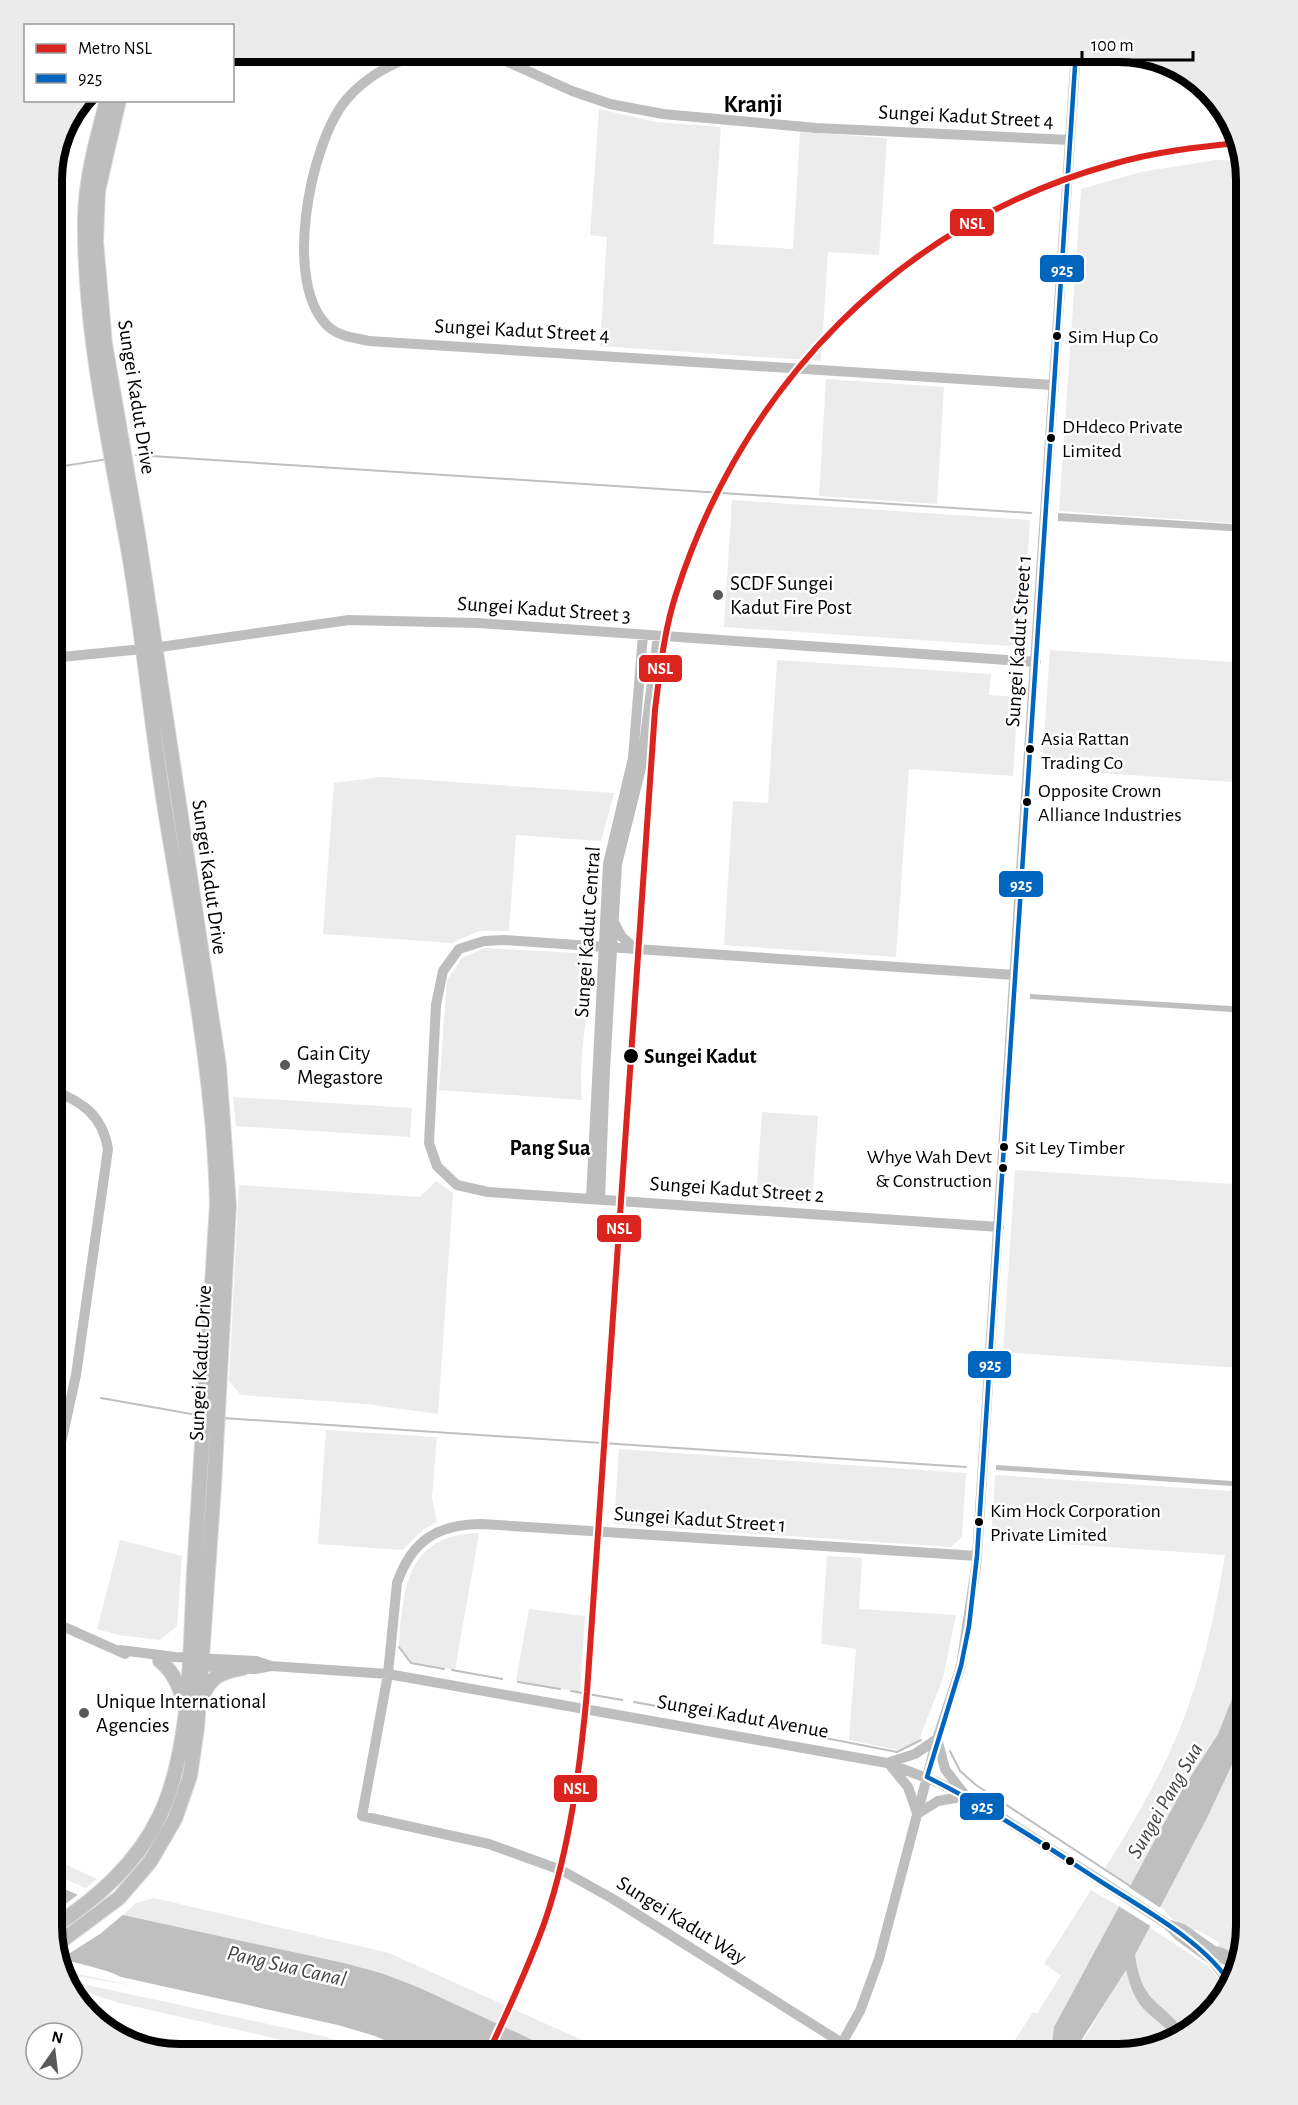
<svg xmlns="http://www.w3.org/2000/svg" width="1298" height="2105" font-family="'Alegreya Sans',sans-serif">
  <rect width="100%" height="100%" fill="#fff"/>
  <path fill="#ececec" d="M599,109L656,122L721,127L713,244L793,249L800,132L887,138L879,255L828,252L821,361L600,346L607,237L590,235Z
    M1215,160L1243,161L1247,179V524L1059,511L1081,189L1141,172Z
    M826,379L944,387L937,504L819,496Z
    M732,500L1030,520L1022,637L1011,646L724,627Z
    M1050,650L1247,663V783L1042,769Z
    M777,660L991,674L989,695L1018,697L1013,776L909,769L896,957L724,945L733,801L768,803Z
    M381,777L614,793L601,841L516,835L509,931H479L452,943L323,934L334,783Z
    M485,948L576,953L591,971C588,1014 578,1056 582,1100L439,1090L447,980L462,958Z
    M233,1097L412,1108L410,1137L236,1126Z
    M762,1112L818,1116L812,1204L756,1200Z
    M1015,1170L1247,1185V1482L1232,1481L1239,1368L1003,1352Z
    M436,1181L453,1193L438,1414L366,1404L241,1395L229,1381L239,1185L420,1197Z
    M326,1430L437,1437L432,1497L437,1522L424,1529L402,1550L318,1544Z
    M619,1449L966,1473L962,1537L951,1547L614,1524Z
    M995,1475L1231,1491L1232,1486L1247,1487V1661L1218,1734L1182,1790L1130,1887L1104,1870C1136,1819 1168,1764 1188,1707C1206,1657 1216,1607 1225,1555L991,1539Z
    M479,1533L455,1670L411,1662L399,1646C403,1588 406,1535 479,1533Z
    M120,1540L182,1556L177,1626L160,1640L118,1635L97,1629Z
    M827,1556L862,1558L859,1609L956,1615L943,1678L918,1742L898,1750L849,1740L856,1649L821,1644Z
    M529,1609L585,1616L580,1692L516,1681Z
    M1247,1730V1926L1242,1935L1244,1936L1238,1959L1217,1949L1220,1943L1196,1929L1193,1932L1171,1918L1160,1906L1207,1818Z
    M51,1858L97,1879L86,1888L51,1873Z
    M1091,1890L1120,1907L1054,2027L1052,2044L1048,2054H1006L1033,2012L1037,2014L1061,1975L1044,1964Z
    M154,1898L389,1953L613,2054H563L420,1988L344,1963L123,1915L136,1903Z
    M1149,1927L1208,1966L1219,1979L1185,2032C1167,2008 1132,1992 1135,1956C1135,1947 1145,1935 1149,1927Z
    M60,1964L64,1971L135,1986L62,1974Z
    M1126,1969C1134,2011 1156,2011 1176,2040L1119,2054H1054L1057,2051L1074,2052L1083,2041Z
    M64,1980L323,2036L380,2054H344L119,2003L66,1985Z"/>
  <path fill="#bfbfbf" d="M1058,513L1247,525V532L1058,521Z
    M1030,994L1247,1007V1013L1030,999Z
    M996,1465L1247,1482V1487L996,1470Z
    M1247,1661V1730L1243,1741L1207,1818L1135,1955C1142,2005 1160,1998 1185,2032L1176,2040C1168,2028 1158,2023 1148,2013C1135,2002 1130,1986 1126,1970L1074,2052L1057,2051L1054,2054H1048L1052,2044L1054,2027L1182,1790L1218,1734Z
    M51,1883L123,1915L344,1963L384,1974L420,1988L563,2054H416L375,2036L338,2025L121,1977C101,1967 79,1965 58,1957L51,1926Z"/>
  <path fill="#fff" d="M1127,1886L1162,1909L1152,1927L1117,1905Z
    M80,1893L125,1913L100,1934L59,1960L51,1915Z"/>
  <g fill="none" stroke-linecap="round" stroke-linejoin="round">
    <path stroke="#bfbfbf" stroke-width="2" d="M136,455L1031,513
      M51,468L108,459
      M101,1398L197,1415
      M222,1418L966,1467
      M399,1647L411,1663L444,1669
      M452,1670L502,1679
      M518,1682L560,1689
      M571,1691L622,1700
      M634,1702L700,1714
      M712,1716L745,1723
      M762,1726L807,1735
      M820,1737L897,1752L921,1740
      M950,1751L960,1771L976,1785L1133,1888
      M1240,1949L1242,1945"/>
    <defs>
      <path id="major" d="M160,1661C173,1671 179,1685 183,1700
        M201,1699C210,1677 220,1672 243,1668
        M52,1928C96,1899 137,1864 160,1815C192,1747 190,1647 194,1572C202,1450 209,1327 217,1204C214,1074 187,944 166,816C152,731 144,645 130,560C111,449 83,329 85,216C86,177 97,138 107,100
        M56,1945L119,1898L150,1862L175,1819L190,1776L197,1728L214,1486L229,1206L219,1066L138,534L105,344L96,241L98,191L119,100
        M1218,1954L1237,1962"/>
    </defs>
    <use href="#major" stroke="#dbdbdb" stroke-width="16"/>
    <path stroke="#bebebe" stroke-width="10" d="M428,51C396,61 368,74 346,100C310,143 281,287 330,328C341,337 356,338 369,341L1053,385
      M476,51L490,54L572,91L610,104L663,114L816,128L1070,140
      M51,658L153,648L349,620L478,623L1036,662
      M614,922L622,937L633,947
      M591,1199L608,864L633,758L643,635
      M600,1199L605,1070L617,864L641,768L658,636
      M999,1227L488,1192L457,1185L437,1166L429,1143L436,1005L443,971L459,949L484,941L504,940L1015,975
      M51,1489L76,1375L108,1149C102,1114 82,1102 51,1089
      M977,1556L482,1524C438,1524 412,1540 397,1583L388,1674L362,1816L489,1844L561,1870L613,1899L842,2043L860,2011L879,1959L937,1739L961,1666L976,1567L977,1556C1009,1054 1041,553 1076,51
      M51,1621L125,1654
      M120,1650L175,1657L256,1661L271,1666L388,1674L887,1763L937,1782L976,1801L1118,1892L1167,1924L1179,1936L1212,1960L1231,1985
      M194,1666L255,1669L271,1666
      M938,1742L945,1769L964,1794
      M887,1763L915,1754L937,1739
      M890,1765L908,1787L917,1813
      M917,1814L938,1801L966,1796
      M1170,1925L1183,1929L1218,1954"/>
    <use href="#major" stroke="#bebebe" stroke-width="14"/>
    <defs>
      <path id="bus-1" d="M1076,51L977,1556L969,1626L961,1666L927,1777C988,1807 1043,1844 1100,1881C1140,1907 1207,1943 1231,1985"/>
    </defs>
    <use href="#bus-1" stroke="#fff" stroke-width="9"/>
    <use href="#bus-1" stroke="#0065bd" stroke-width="4.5"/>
    <defs>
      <path id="metro-1" d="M488,2054C508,2009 530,1965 546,1918C570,1846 580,1768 587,1692L655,710C660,671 664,631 676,594C743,385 900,223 1113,164C1154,152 1196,147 1239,143"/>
    </defs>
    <use href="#metro-1" stroke="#fff" stroke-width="10"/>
    <use href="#metro-1" stroke="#dc241f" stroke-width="6"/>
  </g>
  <g fill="#000" stroke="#fff" stroke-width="2">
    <circle cx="1057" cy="336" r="5"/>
    <circle cx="1051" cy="438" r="5"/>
    <circle cx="1030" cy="749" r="5"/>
    <circle cx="1027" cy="802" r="5"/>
    <circle cx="631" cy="1056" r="8"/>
    <circle cx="1004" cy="1147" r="5"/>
    <circle cx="1003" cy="1168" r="5"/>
    <circle cx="979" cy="1522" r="5"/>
    <circle cx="1046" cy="1846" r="5"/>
    <circle cx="1070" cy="1861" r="5"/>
  </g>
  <g fill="#595959" stroke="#fff" stroke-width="2">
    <circle cx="718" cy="595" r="6"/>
    <circle cx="285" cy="1065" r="6"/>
    <circle cx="84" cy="1713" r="6"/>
  </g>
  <g text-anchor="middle" stroke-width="5" stroke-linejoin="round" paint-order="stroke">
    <g font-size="20" fill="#000" stroke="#fff" text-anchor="start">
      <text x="1068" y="343">Sim Hup Co</text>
      <text x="1062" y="433">DHdeco Private<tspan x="1062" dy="24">Limited</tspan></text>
      <text x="1041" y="745">Asia Rattan<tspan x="1041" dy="24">Trading Co</tspan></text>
      <text x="1038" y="797">Opposite Crown<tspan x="1038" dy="24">Alliance Industries</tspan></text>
      <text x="1015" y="1154">Sit Ley Timber</text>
      <text x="992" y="1163" text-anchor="end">Whye Wah Devt<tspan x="992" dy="24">&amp; Construction</tspan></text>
      <text x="990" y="1517">Kim Hock Corporation<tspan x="990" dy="24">Private Limited</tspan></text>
    </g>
    <g font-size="21" fill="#000" stroke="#fff">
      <text transform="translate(966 116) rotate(3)" y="7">Sungei Kadut Street 4</text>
      <text transform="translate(522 330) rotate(3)" y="7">Sungei Kadut Street 4</text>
      <text transform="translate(137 397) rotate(81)" y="7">Sungei Kadut Drive</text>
      <text transform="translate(544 609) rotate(4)" y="7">Sungei Kadut Street 3</text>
      <text transform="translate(1018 641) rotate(-86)" y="7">Sungei Kadut Street 1</text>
      <text transform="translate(210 877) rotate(82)" y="7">Sungei Kadut Drive</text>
      <text transform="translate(587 932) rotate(-86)" y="7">Sungei Kadut Central</text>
      <text transform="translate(737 1189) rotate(4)" y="7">Sungei Kadut Street 2</text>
      <text transform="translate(200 1363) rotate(-87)" y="7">Sungei Kadut Drive</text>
      <text transform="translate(700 1519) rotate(4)" y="7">Sungei Kadut Street 1</text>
      <text transform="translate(743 1716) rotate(10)" y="7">Sungei Kadut Avenue</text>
      <text transform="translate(682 1920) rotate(32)" y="7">Sungei Kadut Way</text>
    </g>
    <g font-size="21" fill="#000" stroke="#fff" text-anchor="start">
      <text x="730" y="590">SCDF Sungei<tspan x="730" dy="24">Kadut Fire Post</tspan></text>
      <text x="297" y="1060">Gain City<tspan x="297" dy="24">Megastore</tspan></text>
      <text x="96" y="1708">Unique International<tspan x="96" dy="24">Agencies</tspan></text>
    </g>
    <g font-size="21" font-weight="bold" fill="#000" stroke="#fff" text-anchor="start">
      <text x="644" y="1063">Sungei Kadut</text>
    </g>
    <g font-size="22" font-weight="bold" fill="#000" stroke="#fff">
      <text x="550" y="1155">Pang Sua</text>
    </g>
    <g font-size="22" font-style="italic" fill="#444" stroke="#fff">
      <text transform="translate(1164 1800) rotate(-60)" y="8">Sungei Pang Sua</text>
      <text transform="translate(287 1965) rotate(13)" y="8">Pang Sua Canal</text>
    </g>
    <g font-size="24" font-weight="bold" fill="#000" stroke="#fff">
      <text x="753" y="112">Kranji</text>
    </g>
  </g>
  <path d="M0 0H1298V2105H0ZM180 62H1118A118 118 0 0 1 1236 180V1926A118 118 0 0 1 1118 2044H180A118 118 0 0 1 62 1926V180A118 118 0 0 1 180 62Z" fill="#ebebeb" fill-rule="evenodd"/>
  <path fill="none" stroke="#000" stroke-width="8" d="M180 62H1118A118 118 0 0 1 1236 180V1926A118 118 0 0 1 1118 2044H180A118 118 0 0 1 62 1926V180A118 118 0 0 1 180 62Z"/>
  <g stroke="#fff" stroke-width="2">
    <rect x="949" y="208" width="46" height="29" rx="6" fill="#dc241f"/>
    <rect x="1039" y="254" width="46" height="29" rx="6" fill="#0065bd"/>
    <rect x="638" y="654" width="45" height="29" rx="6" fill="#dc241f"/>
    <rect x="998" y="870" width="46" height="28" rx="6" fill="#0065bd"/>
    <rect x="596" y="1214" width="46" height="29" rx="6" fill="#dc241f"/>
    <rect x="967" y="1350" width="45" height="29" rx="6" fill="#0065bd"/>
    <rect x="553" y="1774" width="45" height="29" rx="6" fill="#dc241f"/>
    <rect x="959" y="1792" width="46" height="29" rx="6" fill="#0065bd"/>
  </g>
  <g font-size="16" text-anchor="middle" font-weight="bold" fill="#fff">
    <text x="972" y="229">NSL</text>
    <text x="1062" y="275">925</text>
    <text x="660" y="674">NSL</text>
    <text x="1021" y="890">925</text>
    <text x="619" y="1234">NSL</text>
    <text x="990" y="1370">925</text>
    <text x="576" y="1794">NSL</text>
    <text x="982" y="1812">925</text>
  </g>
  <rect x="24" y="24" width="210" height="78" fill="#ffffff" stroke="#999999" stroke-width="1.5"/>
  <rect x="36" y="44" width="30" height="9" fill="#dc241f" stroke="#999999" stroke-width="1.5"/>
  <text x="78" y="54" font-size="18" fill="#000000">Metro NSL</text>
  <rect x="36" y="74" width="30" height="9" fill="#0065bd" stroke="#999999" stroke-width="1.5"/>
  <text x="78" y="84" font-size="18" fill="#000000">925</text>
  <g transform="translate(54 2051) rotate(14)"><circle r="28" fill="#ffffff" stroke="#999999" stroke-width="1.5"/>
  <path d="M0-4.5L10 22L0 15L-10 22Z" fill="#595959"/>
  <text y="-9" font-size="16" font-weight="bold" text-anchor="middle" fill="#000000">N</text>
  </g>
  <path d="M1082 51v9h111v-9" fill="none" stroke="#000000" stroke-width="3"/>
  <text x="1091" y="51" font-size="18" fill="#000000" stroke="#ffffff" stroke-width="4.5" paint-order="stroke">100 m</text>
</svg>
